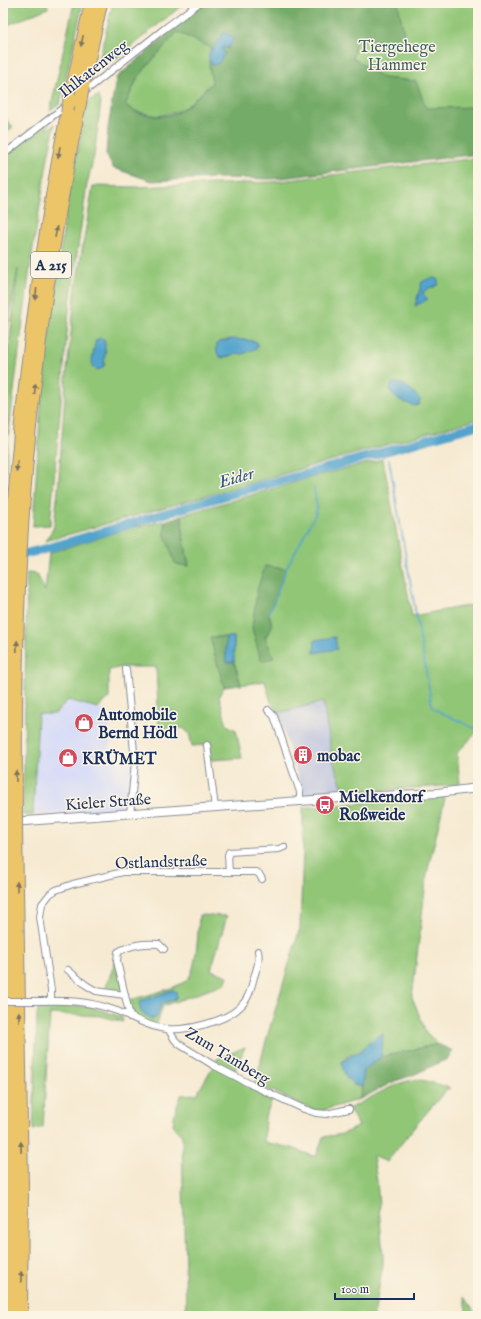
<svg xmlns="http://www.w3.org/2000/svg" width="481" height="1319" font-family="'IM FELL English',serif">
  <rect width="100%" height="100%" fill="#fcf5e5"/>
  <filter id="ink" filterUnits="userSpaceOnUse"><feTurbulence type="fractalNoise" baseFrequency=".025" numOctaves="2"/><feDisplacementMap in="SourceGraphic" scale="8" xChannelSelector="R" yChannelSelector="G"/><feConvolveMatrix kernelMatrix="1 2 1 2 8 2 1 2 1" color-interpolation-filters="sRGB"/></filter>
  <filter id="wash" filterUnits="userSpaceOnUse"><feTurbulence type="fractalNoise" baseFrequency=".012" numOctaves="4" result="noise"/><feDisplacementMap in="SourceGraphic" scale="16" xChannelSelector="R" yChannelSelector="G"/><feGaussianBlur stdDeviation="0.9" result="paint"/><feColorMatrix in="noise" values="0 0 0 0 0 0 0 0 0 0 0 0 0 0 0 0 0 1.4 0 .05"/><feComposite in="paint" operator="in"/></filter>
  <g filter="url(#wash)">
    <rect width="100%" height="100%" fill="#f6ead2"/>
    <path fill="#d3d9f9" d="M68,700L109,712L111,761L134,762L132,778L127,809L33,815L38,714H55Z"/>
    <path fill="#bcc3de" d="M323,702L333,761L345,792L304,796L278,713Z"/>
    <path fill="#92c677" stroke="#567a6a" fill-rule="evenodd" d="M3,3H47L48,8L3,27Z
      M74,3H83L60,104L50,111Z
      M113,3H185L114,60L98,65Z
      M315,3H478V107L425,109L315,105Z
      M223,23L212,83L188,105L179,111L158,116L134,111L125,105L138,77L177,32Z
      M98,96L101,102L94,156L87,184L69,310L50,525L33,526L42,386L68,196L88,101Z
      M3,115L13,127L3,136Z
      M51,117L46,130L55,124L48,157L31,260L15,382L8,438L3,538V396L18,269L3,352V155Z
      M478,158V419L45,541L53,529L54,525L58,491L66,380L76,286L93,186L136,187L272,182ZM422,282L435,287L429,288L424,291L423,294L428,299L415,306ZM95,345L106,350L104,357L105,365L92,367ZM393,383L420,402L417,406C405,403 397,400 390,390Z
      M383,459L412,616L478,604V731L457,753L460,785L355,792V790L344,791L333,761L323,702L278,713L271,702L265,681L241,685L234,662V637H210L224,687L219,696L227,725L236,730L242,758L211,760L205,745L192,746L189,733L183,728H159L156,667H122L109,670V698L98,708L68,700L55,714H38L33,815H23L27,573L37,574L45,591L49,553L130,528L165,521V536L189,566L183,535L182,515L317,476ZM286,569L269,614L272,626L265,638L252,628Z
      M437,797L445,798L427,873L412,997L426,1032L438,1044L381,1057L383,1034L378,1036L358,1052L346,1057L353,1085L362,1087L360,1099L321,1111L313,1110L255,1083L267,1037L300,928L303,850V807H326L348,804Z
      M199,915L227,916L211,970L228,976L225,984L163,1006L156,1027L130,1017L127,1001C141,996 178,989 188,979C197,968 198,931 199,915ZM141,1000H175L162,1003L156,1018Z
      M117,956L125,995L104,993Z
      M52,1004L91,1007L122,1017L123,1022L101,1016L50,1014L43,1127L33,1130L37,1014L39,1006Z
      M245,1047L233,1075L274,1096L265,1117L264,1142L292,1148L316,1157L323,1137L342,1134L359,1126L349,1109C366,1101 399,1079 417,1080C428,1080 439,1085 450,1088L446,1090L412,1130L387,1162L373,1156L377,1181L383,1257V1264L374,1316H186L182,1136L173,1126L174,1115L181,1095L197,1094L217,1059Z
      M464,1297L477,1316H467Z"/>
    <path fill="#75ab68" stroke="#486d63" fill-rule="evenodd" d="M204,3H398L406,45L356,37L353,58L383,78L416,81L426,108L478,107V154L273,179L215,178L152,181L113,168L106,154L108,128L116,78ZM177,32L211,48C207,59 210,72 212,83C202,92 193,103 181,110C164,121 140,116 125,105L138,77Z
      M182,515L183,535L189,566L180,565L175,563L165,535V521Z
      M265,566L286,569L269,614L272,626L265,637L274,658L261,661L252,628L257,590Z
      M210,637H226V661L234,662L241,685L224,687Z
      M438,1044L453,1051L447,1059L413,1075L395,1081L360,1099L364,1070L381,1057Z"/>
    <path fill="#53a4cd" stroke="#376a96" d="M223,33H226L234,38L228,49L223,47L222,49L225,53L218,64L212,65C205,51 211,52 218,42C220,40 221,36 223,33Z
      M435,278L438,280V285L429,288L423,292V294L428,299L415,306L422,282L428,279Z
      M100,338L104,339C106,344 105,363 103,368L97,370L92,367C92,358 94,348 96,340Z
      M232,339L247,340L257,342L258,345L257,348L243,354L236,353L230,356L222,358L218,355L216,348L218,342Z
      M393,383C405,382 414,392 420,400L419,404L414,406C405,402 383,396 393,383Z
      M226,637H234V662H226Z
      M335,637L337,649L314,653L315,640Z
      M172,990L176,991L177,997L174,1000L162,1003L156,1018L152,1019L141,1012L139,1004L141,1001Z
      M383,1034L381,1057L364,1070L362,1087C347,1083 345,1076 341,1063C347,1057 353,1056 360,1051C367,1045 374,1038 383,1034Z"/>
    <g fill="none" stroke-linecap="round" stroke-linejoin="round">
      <path stroke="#53a4cd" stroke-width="1.5" d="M389,460L432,706L436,710L478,730
        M269,614L286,569L315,515L317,507L314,488"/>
      <path stroke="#53a4cd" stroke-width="9" d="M3,559L45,549L241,491L310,473L478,425"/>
    </g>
  </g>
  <g filter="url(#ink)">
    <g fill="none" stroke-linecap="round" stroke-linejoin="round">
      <defs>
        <path id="minor" d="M83,93L164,29L199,3
          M3,155L68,104
          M126,669L135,762L130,814
          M268,710L274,716L300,792V802
          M207,745L215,808
          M229,872L228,855L229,852L279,849L284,847
          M68,970L86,985L96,991L125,995
          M51,1000V990L40,917L42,904L50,894L56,890L73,884L123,872H256L259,874L262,879
          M39,1001C66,1000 89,1001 114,1010C132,1016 147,1027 166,1029C186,1031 225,1022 240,1007C249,999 251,988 254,977C257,968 260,960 258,951
          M130,1017L117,961L118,952C131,944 144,943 159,944L164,949
          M168,1029L175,1040L179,1044L213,1065L254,1086L304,1109L316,1113L326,1114L349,1109"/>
        <path id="tertiary" d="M12,822L341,798L437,793L478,788"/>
        <path id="motorway" d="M83,87L101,3
          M70,97L91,3
          M16,815C15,685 17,556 30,427C41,318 58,210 80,103
          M5,816C5,707 6,598 15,490C25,363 43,238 67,113
          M16,829L22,1185L21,1316
          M5,830L11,1185L10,1316"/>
      </defs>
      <use href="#minor" stroke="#888c98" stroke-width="8"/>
      <use href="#tertiary" stroke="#888c98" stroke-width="10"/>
      <use href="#motorway" stroke="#888c98" stroke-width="14"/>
      <use href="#minor" stroke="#fff" stroke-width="6"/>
      <use href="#tertiary" stroke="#fff" stroke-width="8"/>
      <use href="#motorway" stroke="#edc569" stroke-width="12"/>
      <defs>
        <path id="minor-bridge" d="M3,1001H39"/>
        <path id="motorway-bridge" d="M80,103L83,87
          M67,113L70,97
          M16,815V829
          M5,816V830"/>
      </defs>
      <use href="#minor-bridge" stroke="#888c98" stroke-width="8" stroke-linecap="butt"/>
      <use href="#motorway-bridge" stroke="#888c98" stroke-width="14" stroke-linecap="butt"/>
      <use href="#minor-bridge" stroke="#fff" stroke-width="6"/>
      <use href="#motorway-bridge" stroke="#edc569" stroke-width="12"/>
    </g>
    <defs><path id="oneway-solid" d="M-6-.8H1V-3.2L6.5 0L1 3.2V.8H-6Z"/></defs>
    <g fill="#797263">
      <use href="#oneway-solid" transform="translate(82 41) rotate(102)"/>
      <use href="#oneway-solid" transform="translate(59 152) rotate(100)"/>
      <use href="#oneway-solid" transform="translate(56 232) rotate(-81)"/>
      <use href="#oneway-solid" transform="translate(36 294) rotate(97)"/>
      <use href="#oneway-solid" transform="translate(35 389) rotate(-84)"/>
      <use href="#oneway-solid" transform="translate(17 466) rotate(95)"/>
      <use href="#oneway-solid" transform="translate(17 646) rotate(-88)"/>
      <use href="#oneway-solid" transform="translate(16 776) rotate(-90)"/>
      <use href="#oneway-solid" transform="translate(17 887) rotate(-91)"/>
      <use href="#oneway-solid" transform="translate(19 1017) rotate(-91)"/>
      <use href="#oneway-solid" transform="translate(21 1147) rotate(-91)"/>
      <use href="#oneway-solid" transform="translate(21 1277) rotate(-89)"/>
    </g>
  </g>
  <defs>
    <symbol id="shop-disc" viewBox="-11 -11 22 22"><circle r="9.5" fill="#d1495b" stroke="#fcf5e5"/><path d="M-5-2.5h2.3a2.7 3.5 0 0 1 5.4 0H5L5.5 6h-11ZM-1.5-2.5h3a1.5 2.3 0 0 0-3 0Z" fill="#fff"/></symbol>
    <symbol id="building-disc" viewBox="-11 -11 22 22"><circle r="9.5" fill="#d1495b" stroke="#fcf5e5"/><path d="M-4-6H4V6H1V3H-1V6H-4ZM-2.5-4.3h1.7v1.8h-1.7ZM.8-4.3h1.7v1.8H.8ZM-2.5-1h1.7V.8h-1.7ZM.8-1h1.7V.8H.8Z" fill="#fff"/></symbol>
    <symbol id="bus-disc" viewBox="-11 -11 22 22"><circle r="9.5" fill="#d1495b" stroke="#fcf5e5"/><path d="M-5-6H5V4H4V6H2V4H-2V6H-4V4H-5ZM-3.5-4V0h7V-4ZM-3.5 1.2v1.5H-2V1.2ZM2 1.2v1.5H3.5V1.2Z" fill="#fff"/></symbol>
  </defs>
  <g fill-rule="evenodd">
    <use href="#shop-disc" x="73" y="712" width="22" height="22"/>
    <use href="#building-disc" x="292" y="744" width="22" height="22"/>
    <use href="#shop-disc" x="57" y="747" width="22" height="22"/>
    <use href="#bus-disc" x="314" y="794" width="22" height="22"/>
  </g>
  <g text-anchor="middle" stroke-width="3" stroke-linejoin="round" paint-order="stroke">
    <rect fill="#fcf5e5" stroke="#5e6a86" stroke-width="1" x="31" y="252" width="40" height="26" rx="3"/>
    <g font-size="15" font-weight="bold" fill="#1b2f5e">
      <text x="51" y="270">A 215</text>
    </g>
    <g font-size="16" fill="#3f5c66" stroke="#fcf5e5">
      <text x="397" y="52">Tiergehege<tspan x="397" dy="18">Hammer</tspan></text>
    </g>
    <g font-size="16" fill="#1b2f5e" stroke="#fcf5e5">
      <text transform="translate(93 68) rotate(-38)" y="6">Ihlkatenweg</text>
      <text transform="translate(108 801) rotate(-4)" y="6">Kieler Straße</text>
      <text transform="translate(161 861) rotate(-2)" y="6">Ostlandstraße</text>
      <text transform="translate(228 1055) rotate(31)" y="6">Zum Tamberg</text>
    </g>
    <g font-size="16" font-weight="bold" fill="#1b2f5e" stroke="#fcf5e5" text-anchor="start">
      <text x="98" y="720">Automobile<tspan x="98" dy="18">Bernd Hödl</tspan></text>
      <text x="317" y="761">mobac</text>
      <text x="82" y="764">KRÜMET</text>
      <text x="339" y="802">Mielkendorf<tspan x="339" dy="18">Roßweide</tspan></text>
    </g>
    <g font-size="17" font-style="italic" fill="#2f5885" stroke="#fcf5e5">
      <text transform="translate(236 477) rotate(-16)" y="6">Eider</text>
    </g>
  </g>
  <rect width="481" height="1319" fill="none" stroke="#fcf5e5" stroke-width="16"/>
  <path d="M335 1293v6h79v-6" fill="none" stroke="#1b2f5e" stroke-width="2"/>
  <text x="341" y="1293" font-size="12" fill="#1b2f5e" stroke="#fcf5e5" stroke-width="3" paint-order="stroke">100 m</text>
</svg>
